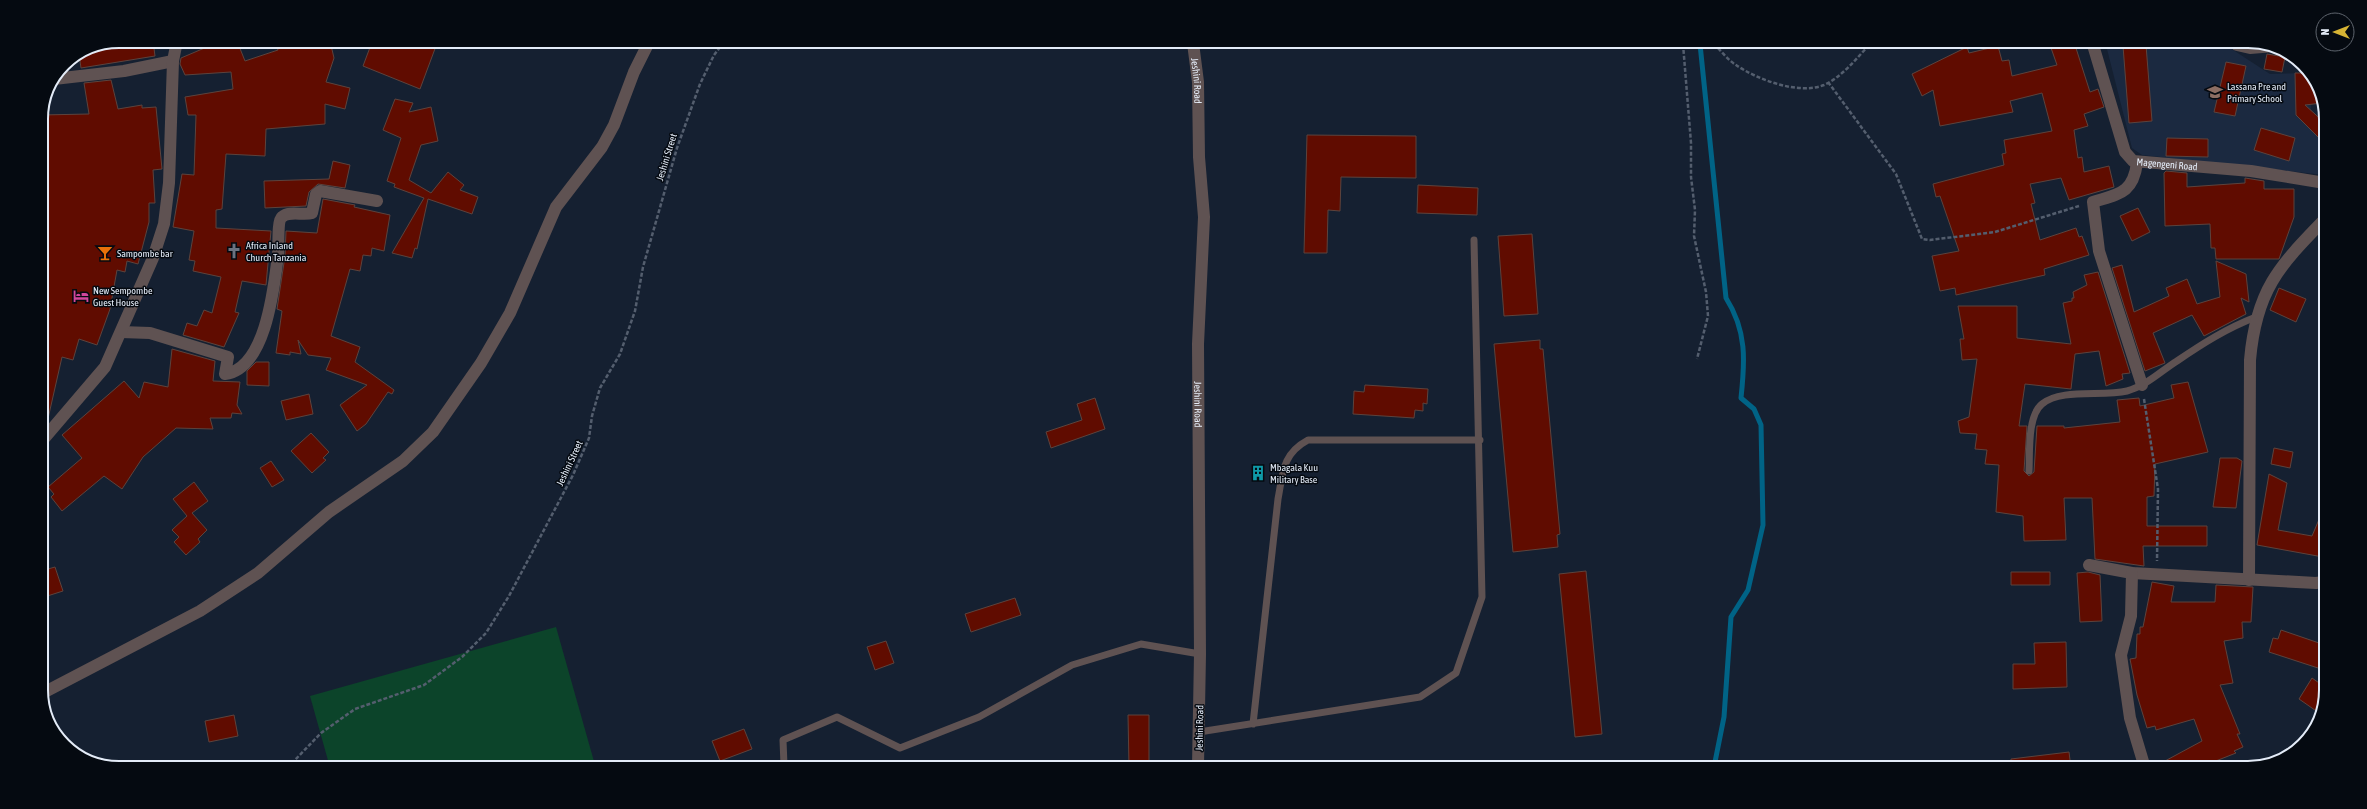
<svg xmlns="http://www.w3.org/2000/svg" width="2367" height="809" font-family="'Asap Condensed',sans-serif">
  <rect width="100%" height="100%" fill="#152031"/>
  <path fill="#1b2940" d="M2106,45H2221L2230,48L2270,74L2310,73L2311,110L2326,125L2325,175L2142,155L2132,148Z"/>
  <path fill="#0c442a" d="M556,627L595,765L329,764L310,696Z"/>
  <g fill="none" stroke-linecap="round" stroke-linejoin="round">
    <path stroke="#006386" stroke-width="5" d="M1700,44L1726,298C1747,331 1745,361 1741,398L1754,409L1761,425L1763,525L1748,590L1731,617L1724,717L1714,767"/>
  </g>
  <path fill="#600c00" stroke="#5c433d" d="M119,41H153L155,56L81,68L79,54L90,47Z
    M221,41H237L245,61L278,50L275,41H330L334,58L326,82L350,88L345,109L325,104V124L266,129L265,156L226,154L222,209L216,210V228L271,231L266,285L242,281L235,312L239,313L224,347L183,335L187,323L197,326L204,310L212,313L221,277L193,271L195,261L189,260L194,231L173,227L182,174L194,175L196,115H188L185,97L233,89L231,72L185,75L180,64L181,58Z
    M372,42H423L436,46L420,89L363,66Z
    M2050,45H2075L2090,92L2098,89L2104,107L2084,114L2088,126L2074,130L2078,158L2082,157L2084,172L2109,166L2114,187L2069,200L2061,178L2030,184L2035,203L2031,204L2040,240L2076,228L2079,237L2082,236L2089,255L2044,269L2045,275L1956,295L1955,288L1940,291L1932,256L1959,251L1940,196L1936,197L1933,184L2004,165L2002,154L2006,153L2004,140L2052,131L2042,93L2010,101L2013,112L1940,126L1933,90L1922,96L1912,74L1967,47L1969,53L1998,46L2002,61L2009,60L2012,76L2057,65Z
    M2146,45L2152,121L2129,123L2123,46Z
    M2267,54L2285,57L2282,72L2264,69Z
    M2226,62L2246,66L2235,116L2214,112Z
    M2295,73H2310L2322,103L2305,105L2326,124V145L2296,115Z
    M111,80L118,109L142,105V108L156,107L162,169L153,170L155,203H149V222L138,264L127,261L125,272L117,270L110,309L97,345L79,339L73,360L62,357L47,423L41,425V115L89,114L84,83Z
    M395,99L413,103L409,112L431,107L438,141L421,145L409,180L431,193L448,172L464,185L460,190L478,197L472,214L428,199L417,249L415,248L412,258L392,253L424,198L394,187L395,184L387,181L401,138L383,130Z
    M2261,128L2295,138L2289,161L2254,150Z
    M1307,135L1416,136V178L1341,177L1340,211L1328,210L1327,253H1304Z
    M2167,138L2208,139V157L2166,156Z
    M333,161L350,165L345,188L318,184L309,192L306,206L265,208L264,181L329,179Z
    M2166,171L2187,173V187L2245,183V178L2264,181V189H2294V217L2279,259H2216L2215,248H2211L2210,224L2165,226L2164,173Z
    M1418,185L1478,188L1477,215L1417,213Z
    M323,199L355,205L354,207L390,215L384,251L372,248L371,256L363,255L360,271L350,269L331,336L360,347L355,362L394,390L392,394L388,392L366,424L357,431L340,405L367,385L326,370L331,358L308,355L298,340L301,354L290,352V355L276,353L282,311L277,309L285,256L286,231L317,233Z
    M2138,208L2150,232L2132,241L2120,216Z
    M1532,234L1538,314L1504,316L1498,236Z
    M2216,261L2246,274L2249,302L2241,298L2246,314L2204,336L2192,315L2153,333L2165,363L2145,371L2112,268L2122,265L2134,312L2169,296L2166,288L2187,279L2197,304L2220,297Z
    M2098,272L2130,373L2122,374L2123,379L2106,386L2099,351L2075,354L2071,389L2025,384L2019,426H2027L2024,471L2029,476L2034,472L2037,426H2064V428L2120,422L2117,400L2139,398L2140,406L2174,398L2171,385L2188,382L2208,452L2155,464L2154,496L2147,497V526H2207V546H2143L2144,566L2095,559L2092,498H2064L2066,540L2024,541L2023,516L1996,512L1999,465L1985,464L1987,450L1975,449L1977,434L1960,433L1958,421L1969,417L1977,359L1962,360L1960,339H1964L1958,306H2017V338L2071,344L2063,303L2072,301V298H2074L2073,292L2087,285L2084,275Z
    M2279,288L2306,299L2296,322L2270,310Z
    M1540,340V349H1543L1560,534L1557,535L1558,547L1513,552L1494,344Z
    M172,349L215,361L213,381L240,382L237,405L242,414L232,413L231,418H210L213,429L176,428L143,457L122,489L104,476L62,511L51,497L54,494L48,487L82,458L62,435L124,381L139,398L144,382L168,387Z
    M256,362H269V386L247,385V371Z
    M1365,385L1428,389L1427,404L1423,403V411L1415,410L1414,418L1353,414L1354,391L1364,392Z
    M309,394L313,414L286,420L281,401Z
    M1095,398L1105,429L1051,448L1046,432L1082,420L1077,404Z
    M311,433L329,452L323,458L326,460L312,473L291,451Z
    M2274,448L2293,452L2290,468L2271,464Z
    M2220,458H2237L2242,461L2236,508L2213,507Z
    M271,461L284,480L272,487L260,468Z
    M2269,474L2287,483L2278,530L2312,536L2323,510V557L2257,545Z
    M194,482L208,501L192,513L207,530L198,539L200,542L186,555L174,542L179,537L172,530L187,516L173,499Z
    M55,567L63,591L41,598V571Z
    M1586,571L1602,734L1575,737L1559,574Z
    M2011,572H2050V585H2011Z
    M2088,572L2100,575L2102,621L2080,622L2077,573Z
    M2152,582L2174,586L2171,602H2215L2216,585L2253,587L2251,622H2242L2243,638L2224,641L2233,683L2220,685L2240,734H2237L2243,747L2234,751L2236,753L2198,768H2152L2202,741L2194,719L2156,730L2155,726L2147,728L2137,695L2130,659L2136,658L2137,634H2140V627H2143Z
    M1015,598L1021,615L971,632L965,614Z
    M2281,630L2322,644V657L2318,668L2269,652L2273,638L2278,639Z
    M886,641L894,663L875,670L867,647Z
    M2066,642L2067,687L2013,689V664H2035L2034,643Z
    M2312,678L2322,685V715L2299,699Z
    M234,715L238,736L209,742L205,721Z
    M1128,715H1149V766H1129Z
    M744,729L752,749L720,761L712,741Z
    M2069,752L2071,768H2011V759Z"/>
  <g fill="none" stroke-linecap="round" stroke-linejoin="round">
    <path stroke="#545e6e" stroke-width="2.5" stroke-dasharray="4 2" stroke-linecap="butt" d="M1683,44L1691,143V177L1695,210L1694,236L1706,292L1708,316L1697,359
      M1714,44C1721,51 1728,60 1736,65C1758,80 1799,95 1824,85C1842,77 1857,58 1870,44
      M1828,82L1896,174L1922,239L1930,240L1995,232L2079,206
      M2144,399L2158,489L2157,561
      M293,764V762L321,733L355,709L424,685L462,657L486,633L509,596L573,475L589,438L592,416L600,388L620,354L635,311L643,267L677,148L700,84L714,55L724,42"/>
    <path stroke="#5f5252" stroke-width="7" d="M2029,471C2030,454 2027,416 2042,404C2061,388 2102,397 2127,391C2146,386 2161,371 2177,361C2202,344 2227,328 2256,317
      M1253,724L1278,499C1283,473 1282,454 1308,440H1480
      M1199,732L1420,697L1456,673L1482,597L1474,240
      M784,765L783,740L837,717L900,748L979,717L1072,665L1141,644L1200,654"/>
    <g stroke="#5f5252" stroke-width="12">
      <path id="s1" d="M1193,43L1198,82L1199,157L1204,217L1198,344L1200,654L1198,766"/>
      <path id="s2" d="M2093,45L2125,152L2133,161L2251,171L2325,183"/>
      <path d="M2237,45L2250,48L2274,46"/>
      <path d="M54,79L124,71L173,61"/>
      <path d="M2137,163C2133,194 2118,194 2093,202L2099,251L2142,385"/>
      <path d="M121,332L150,333L228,357L225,374C266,369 274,287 278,255C279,247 277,221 282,217C290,210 303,216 312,213L316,194L320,191L377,201"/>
      <path d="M41,442L105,367L153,258L164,224L169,183L173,61L177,41"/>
      <path d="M2089,565L2132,573L2316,583L2323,582"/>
      <path d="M2132,573L2131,616L2121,655L2130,718L2145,768"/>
      <path d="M2249,580L2250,360C2256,291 2278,267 2325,219"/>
    </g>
    <path stroke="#5f5252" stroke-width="12" d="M41,694L200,611L258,573L329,512L403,461L433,432L481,363L510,313L556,207L602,147L614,125L634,72L649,42"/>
  </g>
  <defs>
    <symbol id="school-bare" viewBox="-9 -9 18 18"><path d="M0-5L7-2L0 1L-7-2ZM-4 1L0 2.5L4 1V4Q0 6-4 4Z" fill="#8d6e63" stroke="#050a11" stroke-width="2.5" paint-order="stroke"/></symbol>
    <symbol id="church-bare" viewBox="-9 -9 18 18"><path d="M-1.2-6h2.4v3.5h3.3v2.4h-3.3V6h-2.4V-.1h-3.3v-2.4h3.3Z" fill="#6b7280" stroke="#050a11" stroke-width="2.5" paint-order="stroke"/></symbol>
    <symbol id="bar-bare" viewBox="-9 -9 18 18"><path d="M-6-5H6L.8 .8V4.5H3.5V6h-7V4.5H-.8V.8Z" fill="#e8710a" stroke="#050a11" stroke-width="2.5" paint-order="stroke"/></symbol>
    <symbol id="hotel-bare" viewBox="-9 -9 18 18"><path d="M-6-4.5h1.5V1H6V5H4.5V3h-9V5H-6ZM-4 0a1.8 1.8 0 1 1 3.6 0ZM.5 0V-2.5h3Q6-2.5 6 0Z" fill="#d1479c" stroke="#050a11" stroke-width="2.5" paint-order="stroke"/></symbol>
    <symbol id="building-bare" viewBox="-9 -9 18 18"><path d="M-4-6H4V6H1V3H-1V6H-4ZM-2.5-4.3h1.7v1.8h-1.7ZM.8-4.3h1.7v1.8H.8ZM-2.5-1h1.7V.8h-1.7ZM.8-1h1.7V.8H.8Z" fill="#0f9aa8" stroke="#050a11" stroke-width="2.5" paint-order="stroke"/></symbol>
  </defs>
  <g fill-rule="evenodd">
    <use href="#school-bare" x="2204" y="81" width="22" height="22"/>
    <use href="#church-bare" x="223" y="240" width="22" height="22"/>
    <use href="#bar-bare" x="94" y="242" width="22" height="22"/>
    <use href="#hotel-bare" x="70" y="285" width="22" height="22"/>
    <use href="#building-bare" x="1247" y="462" width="22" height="22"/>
  </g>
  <g text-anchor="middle" stroke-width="3" stroke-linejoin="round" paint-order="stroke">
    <g font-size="10" fill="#e4ecf8" stroke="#050a11">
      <text dy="4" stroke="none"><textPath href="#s1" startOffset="38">Jeshini Road</textPath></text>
      <text transform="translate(666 157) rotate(-73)" y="4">Jeshini Street</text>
      <text dy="4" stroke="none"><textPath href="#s2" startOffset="158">Magengeni Road</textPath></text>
      <text dy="4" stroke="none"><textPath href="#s1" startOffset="362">Jeshini Road</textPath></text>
      <text transform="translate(569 463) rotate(-65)" y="4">Jeshini Street</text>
      <text transform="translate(1199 728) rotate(-89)" y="4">Jeshini Road</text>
    </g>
    <g font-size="10" fill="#e4ecf8" stroke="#050a11" text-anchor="start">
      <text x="2227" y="90">Lassana Pre and<tspan x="2227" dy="12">Primary School</tspan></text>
      <text x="246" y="249">Africa Inland<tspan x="246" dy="12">Church Tanzania</tspan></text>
      <text x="117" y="257">Sampombe bar</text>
      <text x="93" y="294">New Sempombe<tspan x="93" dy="12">Guest House</tspan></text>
      <text x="1270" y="471">Mbagala Kuu<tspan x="1270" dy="12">Military Base</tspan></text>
    </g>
  </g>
  <path d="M0 0H2367V809H0ZM119 48H2248A71 71 0 0 1 2319 119V690A71 71 0 0 1 2248 761H119A71 71 0 0 1 48 690V119A71 71 0 0 1 119 48Z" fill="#050a11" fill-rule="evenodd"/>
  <path fill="none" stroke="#e4ecf8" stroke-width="2" d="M119 48H2248A71 71 0 0 1 2319 119V690A71 71 0 0 1 2248 761H119A71 71 0 0 1 48 690V119A71 71 0 0 1 119 48Z"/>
  <g transform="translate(2335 32) rotate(270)"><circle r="19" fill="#050a11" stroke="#5e646d"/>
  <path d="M0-3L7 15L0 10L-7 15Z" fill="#d7b434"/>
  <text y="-6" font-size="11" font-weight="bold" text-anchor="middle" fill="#e4ecf8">N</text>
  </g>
</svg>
